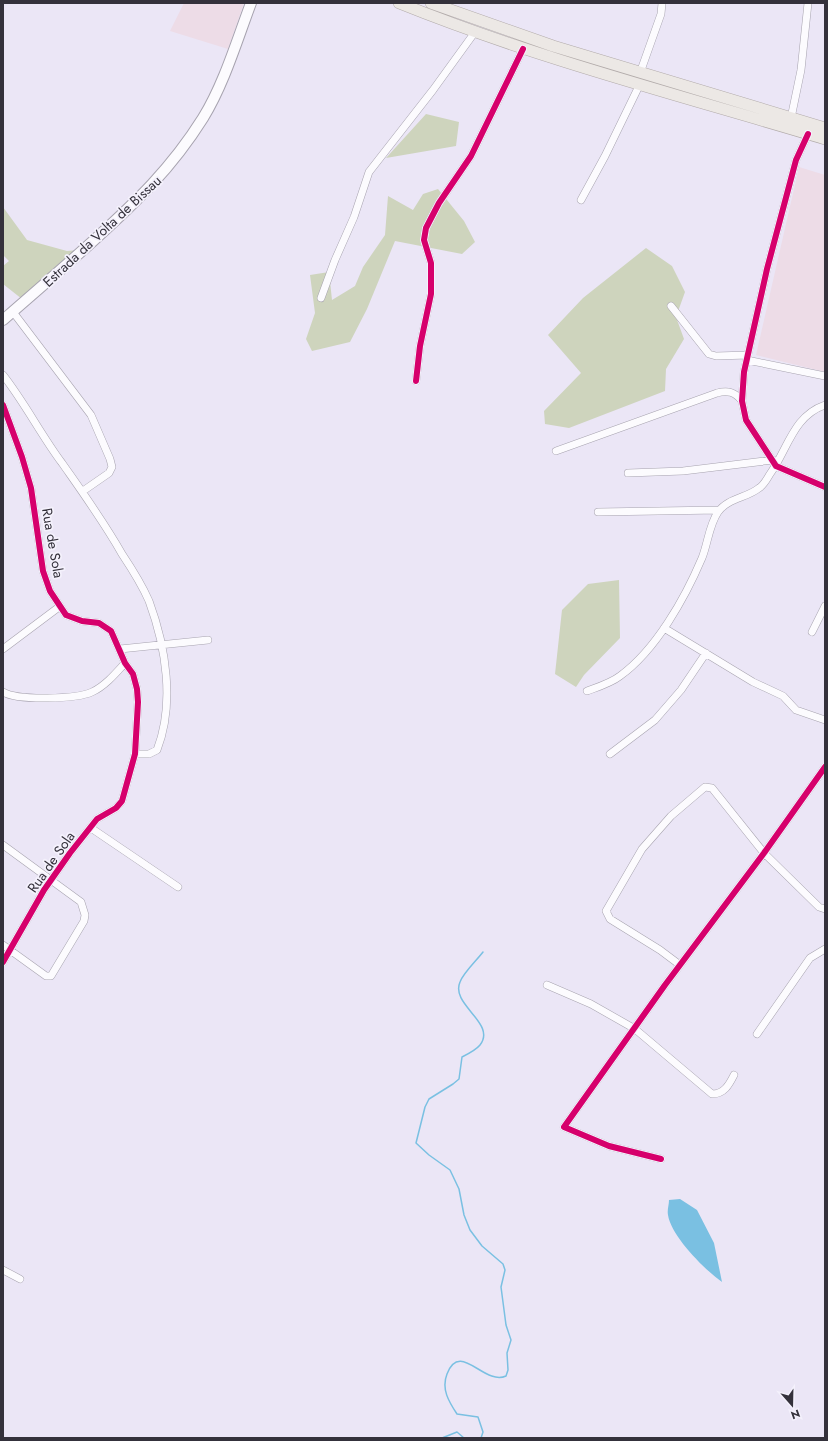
<svg xmlns="http://www.w3.org/2000/svg" width="828" height="1441" font-family="Jost,sans-serif">
  <rect width="100%" height="100%" fill="#ebe6f6"/>
  <path fill="#eddce7" d="M184,3H244L228,49L170,31Z
    M799,167L825,175V372L756,355Z"/>
  <path fill="#ced4bd" d="M426,114L459,122L456,146L386,158Z
    M438,189L464,221L475,242L462,254L395,241L367,309L350,342L312,351L306,339L315,313L310,275L329,272L332,300L355,286L363,267L385,235L388,196L413,210L423,194Z
    M3,207L27,240L67,251L79,250L22,299L3,284V266L9,261L3,255Z
    M646,248L672,266L685,292L676,317L684,339L666,369L665,391L569,428L545,424L544,411L581,373L548,335L583,298Z
    M619,580L620,638L584,675L576,687L555,674L562,610L588,584Z"/>
  <path fill="#7ac0e2" d="M680,1199L697,1210L714,1243L722,1282C705,1270 671,1236 668,1215C667,1210 669,1205 669,1200Z"/>
  <g fill="none" stroke-linecap="round" stroke-linejoin="round">
    <path stroke="#7ac0e2" stroke-width="1.5" d="M442,1438L457,1432L464,1438
      M481,1438L483,1432L478,1417L457,1414C449,1402 441,1389 447,1374C460,1340 484,1386 506,1376L508,1370L507,1353L511,1340L506,1325L501,1287L505,1270L503,1264L482,1246L470,1230L464,1215L459,1189L450,1170L429,1155L416,1143L425,1107L429,1099L453,1084L459,1079L462,1057C468,1054 476,1050 480,1045C497,1023 450,1005 460,982C463,973 477,960 483,952"/>
    <defs>
      <path id="minor" d="M640,73L661,14L662,3
        M791,118L801,70L808,3
        M808,134L796,160L767,269L744,372L742,401L746,420L776,466L825,487
        M581,200L605,156L639,86
        M321,298L335,260L354,217L369,172L433,90L475,32
        M671,306L709,354L716,356L748,355
        M13,312L91,415L110,459L112,467L109,473L83,491
        M747,360L825,376
        M3,375C25,403 41,435 62,463C83,493 104,522 122,554C132,569 142,585 149,601C166,647 175,704 157,750L149,754H135
        M416,381L420,346L431,294V263L424,240L426,228L439,203L471,156L523,49
        M3,405L22,457L31,488L43,571L50,591L66,615L82,621L99,623L111,631L125,663L133,674L137,689L138,702L135,754L122,801L116,808L97,819L70,853L44,890L3,962
        M556,451L717,393C728,390 735,392 742,401
        M628,473L683,471L773,460
        M598,512L719,510
        M664,628L753,682L783,696L796,710L825,720
        M812,632L825,606
        M3,649L59,607
        M120,649L208,640
        M587,691C598,687 611,683 620,676C656,650 685,598 702,558C708,543 709,525 718,512C728,498 747,498 759,488C764,485 767,479 770,474C788,449 793,416 825,405
        M3,692C18,701 77,699 92,692C105,686 116,673 125,663
        M610,754L655,720L681,690L706,653
        M91,828L178,887
        M3,845L81,902L85,915L84,921L51,976H46L3,945
        M680,965L660,950L610,919L606,911L642,849L671,816L705,787L712,788L764,853L819,907L825,909
        M547,985L591,1004L635,1029L712,1094C724,1094 729,1085 734,1075
        M757,1034L810,958L825,949
        M661,1159L609,1146L564,1127L665,985L764,853L825,767
        M3,1270L20,1279"/>
      <path id="secondary" d="M3,320C33,294 63,268 92,242C136,202 171,169 203,118C224,84 237,40 251,3"/>
      <path id="primary" d="M399,3C538,59 682,96 825,139
        M431,3L553,46L825,128"/>
    </defs>
    <use href="#minor" stroke="#a7a3af" stroke-width="8"/>
    <use href="#secondary" stroke="#a7a3af" stroke-width="12"/>
    <use href="#primary" stroke="#b2abaa" stroke-width="12"/>
    <use href="#minor" stroke="#fcfbfe" stroke-width="7"/>
    <use href="#secondary" stroke="#fcfbfe" stroke-width="10"/>
    <use href="#primary" stroke="#ece8e5" stroke-width="11"/>
    <defs>
      <path id="cycleway" d="M808,134L796,160L767,269L744,372L742,401L746,420L776,466L825,487
        M416,381L420,346L431,294V263L424,240L426,228L439,203L471,156L523,49
        M3,405L22,457L31,488L43,571L50,591L66,615L82,621L99,623L111,631L125,663L133,674L137,689L138,702L135,754L122,801L116,808L97,819L70,853L44,890L3,962
        M661,1159L609,1146L564,1127L665,985L764,853L825,767"/>
    </defs>
    <use href="#cycleway" stroke="#f4f1fc" stroke-width="8"/>
    <use href="#cycleway" stroke="#d6006c" stroke-width="6"/>
  </g>
  <g text-anchor="middle" stroke-width="3.5" stroke-linejoin="round" paint-order="stroke">
    <g font-size="14" fill="#34313b" stroke="#f4f1fc">
      <text transform="translate(102 231) rotate(-43)" y="5">Estrada da Volta de Bissau</text>
      <text transform="translate(53 543) rotate(80)" y="5">Rua de Sola</text>
      <text transform="translate(51 862) rotate(-55)" y="5">Rua de Sola</text>
    </g>
  </g>
  <rect width="828" height="1441" fill="none" stroke="#34313b" stroke-width="8"/>
  <g transform="translate(792 1405) rotate(160)" stroke="#f4f1fc" stroke-width="3" paint-order="stroke">
  <path d="M0-3L7 15L0 10L-7 15Z" fill="#34313b"/>
  <text y="-6" font-size="11" font-weight="bold" text-anchor="middle" fill="#34313b">N</text>
  </g>
</svg>
